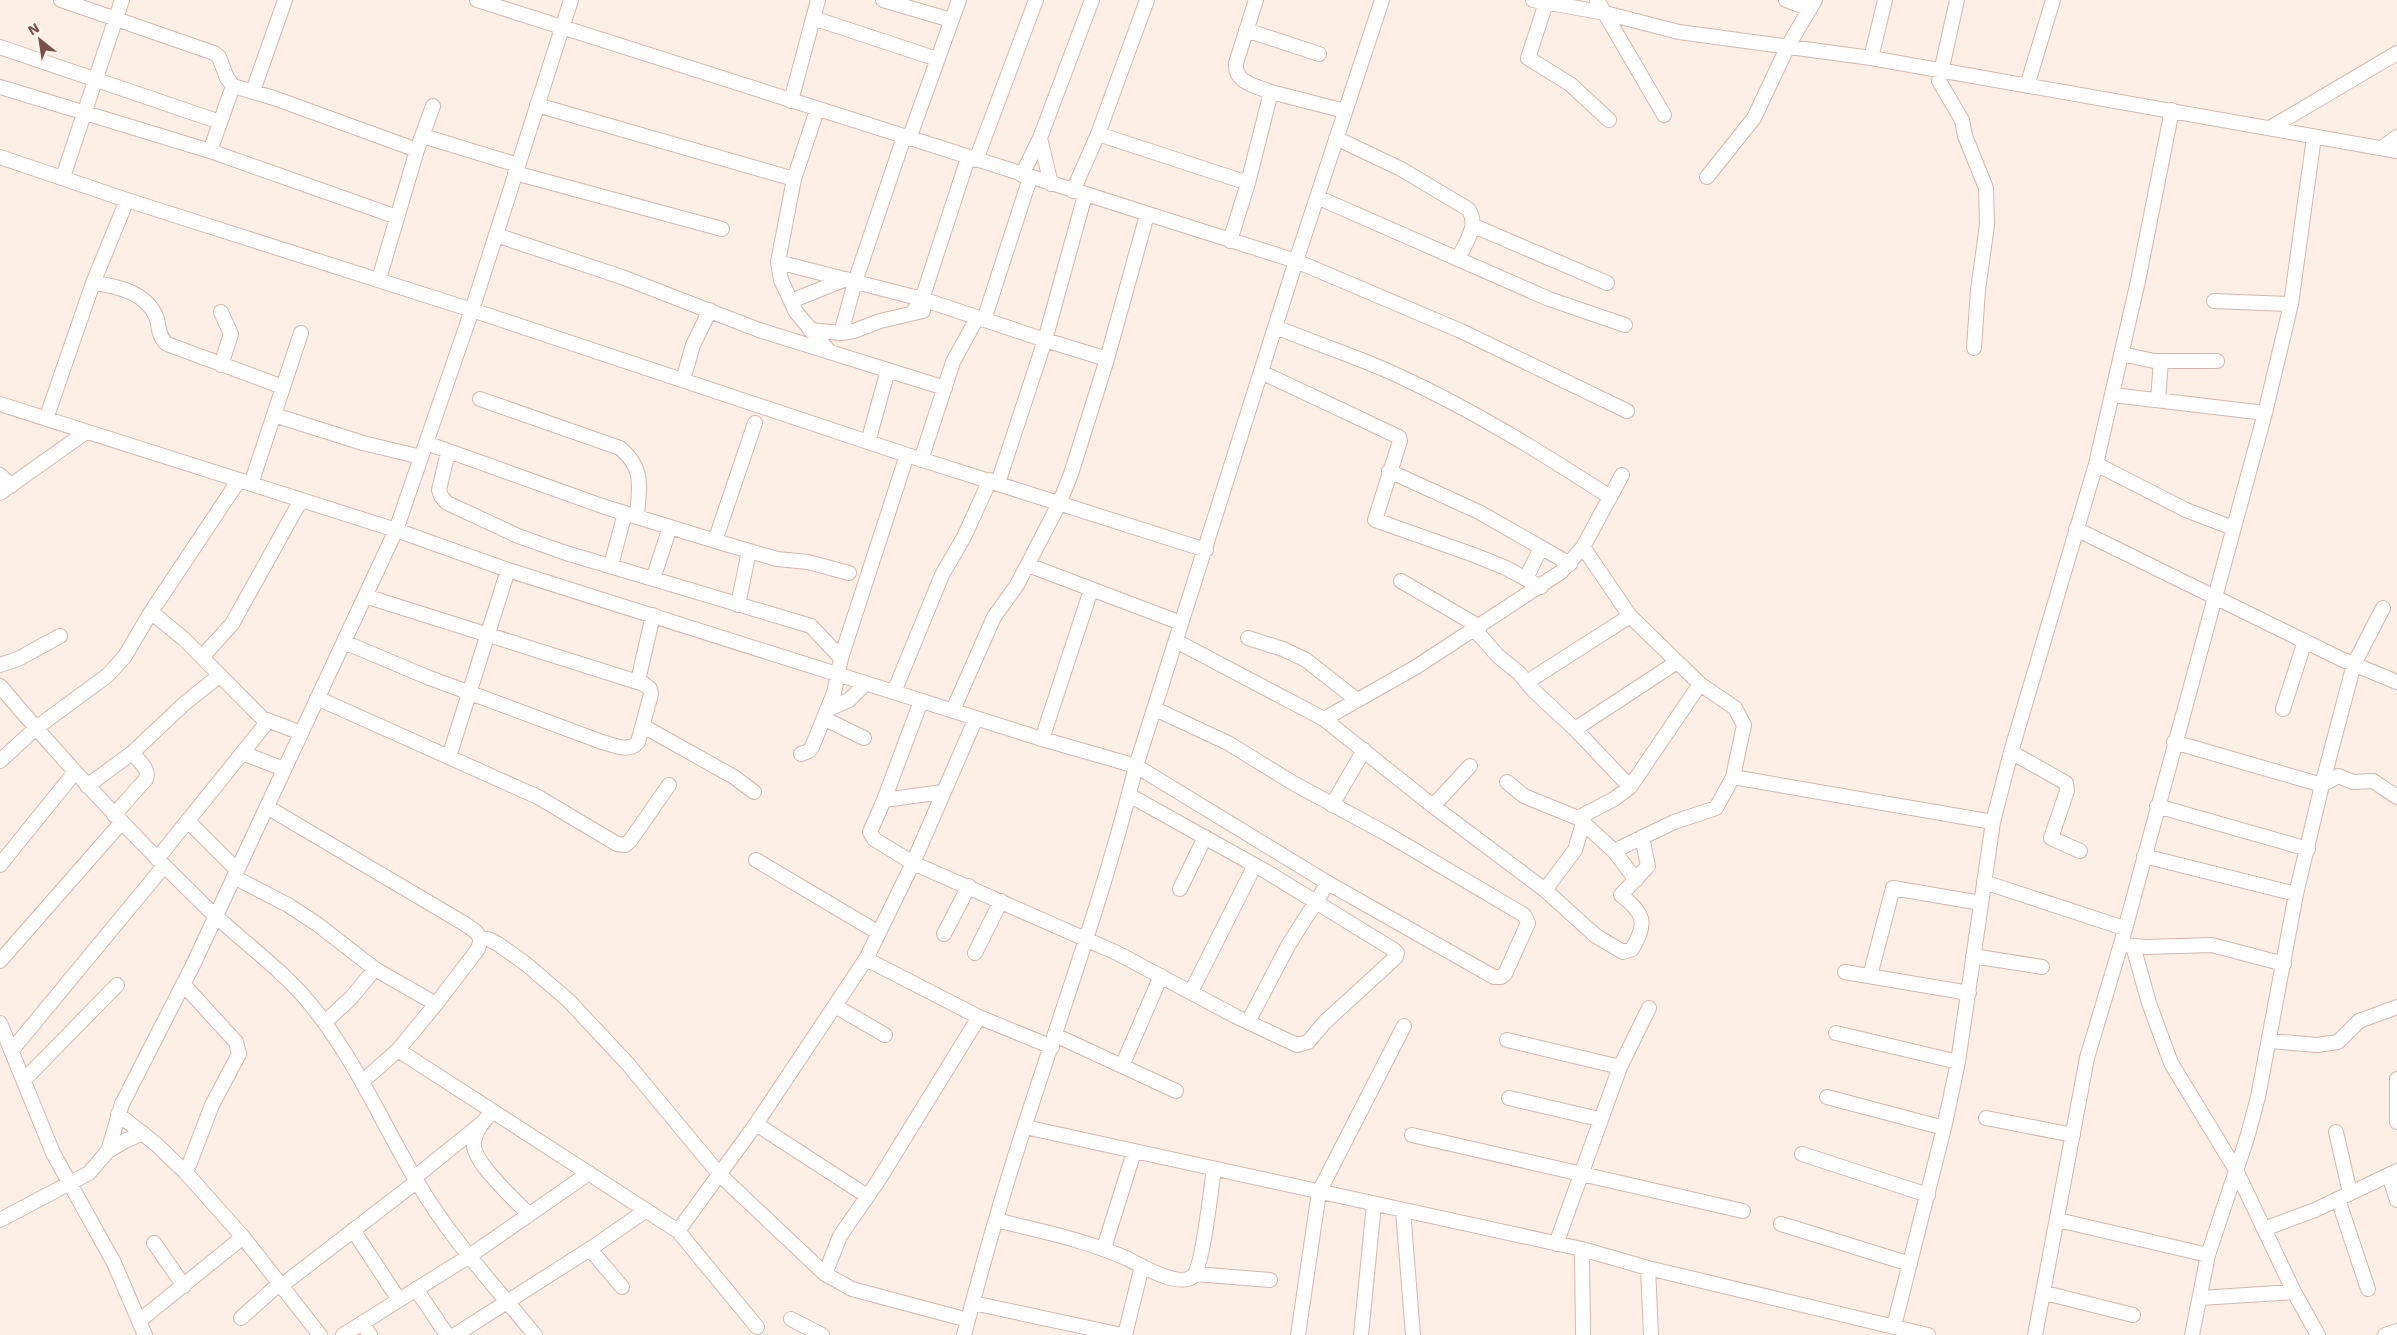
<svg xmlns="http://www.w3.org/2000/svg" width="2397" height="1335" font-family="'Work Sans',sans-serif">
  <rect width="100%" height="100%" fill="#feefe6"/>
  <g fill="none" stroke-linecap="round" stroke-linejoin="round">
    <defs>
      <path id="minor" d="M61,0L214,53L219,57L227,78L233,86L274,98L417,150
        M477,0L1296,261L1461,331L1627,411
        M883,0L951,20
        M1533,0L1605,13L1679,32L1871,58L2397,151
        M1597,0L1664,115
        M1786,0L1810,9
        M1957,0L1939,81L1962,120L1965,136L1986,188L1987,225L1978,290L1974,348
        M1546,3L1528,58L1570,84L1609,120
        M813,18L937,59
        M1246,30L1319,54
        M0,47L220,122
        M1871,58L1885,0
        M2027,86L2053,0
        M0,87L210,151L397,217
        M253,91L285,0
        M1271,92L1345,111
        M791,101L818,0
        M537,105L794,179
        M817,110L794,179L778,262L781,280L796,312L828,350
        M2270,128L2397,53
        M1098,134L1248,183
        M423,136L518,165
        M1040,138L1051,184
        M1336,138L1401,169L1468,209C1480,225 1465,243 1458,259
        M909,139L959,0
        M2382,148L2397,137
        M210,151L233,86
        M0,157L127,200L472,310L907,455L1206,550
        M976,160L1036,0
        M515,173L722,229
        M1022,175L1040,138L1092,0
        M63,177L122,0
        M1707,177L1754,118L1788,46L1815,0
        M1073,191L1098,134L1147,0
        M1317,197L1549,299L1625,325
        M1474,226L1607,283
        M496,235L622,277L759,330L945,388
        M1230,241L1248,183L1271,92C1256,86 1234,83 1236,63L1256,0
        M778,262L922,299L1045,340L1107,359
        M379,279L417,150L433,106
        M93,283C118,286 148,293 157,319C159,328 159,338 167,344L283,387
        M791,301L846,279
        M2214,301L2291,304
        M221,312L231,334L221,365
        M913,312L922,299L968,158
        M984,320L1030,178
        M1276,327C1316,344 1359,357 1399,376C1473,410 1542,453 1610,497
        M810,330L841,333L854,331L880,321L923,311
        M841,333L855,282L904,137
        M2122,354L2154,361H2217
        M1261,372L1399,437L1400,441L1375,520L1474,555L1506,568L1541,587
        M683,380L693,345L710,310
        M2113,395L2265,413
        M480,399L620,448C645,469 639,487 637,516
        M2158,400L2161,361
        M0,404L396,530L508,570L1042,739L1136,766L1328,883L1494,977H1501L1505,974L1528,923L1524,915L1387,834L1293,783L1228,743L1155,709
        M274,415L363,443L421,457
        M46,419L93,283L127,200
        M868,442L888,370
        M426,443L605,507L722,543L777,559L808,562L849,573
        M448,452L439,490L441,496L447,503L518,536L566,553L811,626L841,658
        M921,460L953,362L977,318
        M2096,464L2186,510L2233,528
        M1389,471L1479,512L1570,564
        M0,475L11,486
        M998,483L1045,340L1085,195
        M251,484L301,333
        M0,493L86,432
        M2076,529L2341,659L2397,682
        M715,541L755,423
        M1583,547L1630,616L1700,684L1735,708L1744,725L1733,777L1716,808L1674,822L1614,851
        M611,565L625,513
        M1028,565L1181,623
        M1526,578L1541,548
        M653,579L670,527
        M1401,581L1480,627
        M738,605L749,551
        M151,612L184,639L262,718L301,733
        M1475,630L1498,656L1519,673L1534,691L1575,729L1630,787
        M1248,638L1283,649L1306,660L1357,700
        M1176,641L1324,719L1433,806L1545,890L1596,936L1623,952L1632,949C1648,923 1644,913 1621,895L1648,866L1642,837
        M344,642L427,677L602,742C614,745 629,753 638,742L651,694L650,689L644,684L365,596
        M202,657L232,624L301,500
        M0,665L18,659L60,636
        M638,681L653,615
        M1527,682L1630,616
        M0,686C65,763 133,836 206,907C240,940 281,968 311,1005C355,1059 381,1121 416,1180C449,1237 494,1285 535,1335
        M894,692L942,575L964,537L990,480
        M317,698L538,797L617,844L625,845L630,841L669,785
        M921,701L884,800L870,832L874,839L913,863L1117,953L1235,1016L1297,1045L1308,1042L1325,1022L1396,957L1397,953L1394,950L1267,872L1129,795
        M829,709L849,700L866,683
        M2283,709L2305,641
        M953,710L994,617L1017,585L1059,504L1071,474L1107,359L1147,215
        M825,719L864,738
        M1324,719L1416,667L1561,572L1583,547L1622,475
        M643,726L734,777L754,792
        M1575,729L1677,662
        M1042,739L1091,590
        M2174,742L2322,785L2338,776L2353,782L2373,781L2397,797
        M2011,752L2066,783L2067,791L2051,838L2080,851
        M242,753L284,769
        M801,754L809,751L812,747L834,693L841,658L907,455
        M449,757L508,570
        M0,761L36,728L108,675L125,656L151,612L239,480
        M1733,777L1993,822
        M1507,782L1524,796L1578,818L1614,799L1630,787L1700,684
        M87,786L132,753
        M884,800L943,792
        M1332,805L1364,750
        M1433,806L1470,766
        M2157,806L2308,849
        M267,807L465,924L476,932L481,939L478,949L436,1004L398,1050L363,1081
        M114,815L146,779C150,769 139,761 132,753L185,703L219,676
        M1578,818L1614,851L1636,880
        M188,821L237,870
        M2144,856L2296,894
        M157,859L268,721
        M756,860L879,933
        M0,865L75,772
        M234,877L288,905L317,924L375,969L436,1004
        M1984,882L2124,928
        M1180,889L1205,837
        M1545,890L1575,850L1583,823
        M944,934L969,886
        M481,939H488L498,944L526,964L568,1000L627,1063L720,1175L825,1274L852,1289L968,1320
        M2126,945L2145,947L2212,945L2284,964
        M2133,946L2149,1003L2171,1063L2236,1170L2294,1292L2318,1335
        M975,953L1001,901
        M1973,956L2042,967
        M866,959L979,1017L1052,1047
        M0,961L121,823
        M1845,972L1969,993
        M1870,976L1893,888L1981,903
        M183,984L236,1042L239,1054L212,1105L186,1173
        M1191,992L1255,865
        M835,1006L885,1035
        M325,1022L351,998L375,969
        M1248,1022L1289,944L1328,883
        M0,1023L53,1153L114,1263L145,1335
        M1836,1033L1958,1062
        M1055,1035L1176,1091
        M1507,1040L1620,1067
        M2270,1041L2317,1045L2338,1042L2359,1021L2397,1007
        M12,1050L164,866
        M398,1050L678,1231L757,1327
        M1122,1066L1161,976
        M2397,1079V1122
        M24,1080L117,985
        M1827,1097L1944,1128
        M1509,1098L1599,1119
        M493,1111C485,1119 476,1129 474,1141C470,1161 515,1199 529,1215
        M118,1114L157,1145L186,1173L243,1237L320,1335
        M1986,1118L2073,1135
        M756,1124L867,1196
        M1025,1127L1582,1249L1648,1268L1928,1335
        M2336,1132L2350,1193
        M1412,1135L1743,1211
        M108,1151L125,1141L143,1133
        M1802,1154L1928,1195
        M2389,1175L2397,1200
        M414,1178L481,1124
        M2338,1199L2368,1289
        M1403,1210L1413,1335
        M0,1220L89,1173L108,1151L122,1104L193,965L396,530L472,310L571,0
        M996,1220C1040,1231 1086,1240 1128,1259C1141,1266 1178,1287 1192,1277C1203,1269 1211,1187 1214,1169
        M2058,1220L2208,1255
        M1781,1224L1910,1264
        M2264,1229L2315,1210L2397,1171
        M353,1230L399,1300
        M678,1231L756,1124L866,959L913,863L976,718
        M154,1243L184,1286
        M1556,1244L1620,1067L1649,1008
        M1104,1248L1134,1152
        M590,1249L622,1287
        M1582,1249L1583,1335
        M1648,1268L1651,1335
        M825,1274L840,1236L878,1181L979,1017
        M1195,1274L1270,1280
        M281,1286L416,1182
        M416,1289L447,1335
        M2045,1293L2133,1315
        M2200,1298L2294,1292
        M973,1303L1122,1335
        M241,1318L279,1284
        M791,1319L822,1335
        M139,1321L243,1237
        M362,1323L370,1335
        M1894,1326L1944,1128L1958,1062L1993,822L2011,752L2096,464L2138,281L2172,110
        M343,1335L468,1257L589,1173
        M455,1335L590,1249L645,1211
        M964,1335C982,1266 1002,1196 1024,1128C1063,1007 1106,888 1136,766L1296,261L1382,0
        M1125,1335L1142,1266
        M1298,1335L1319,1192L1404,1026
        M1361,1335L1374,1204
        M2035,1335L2087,1058L2121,944L2265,413L2291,304L2314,137
        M2192,1335L2208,1255L2247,1138L2258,1097L2296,894L2322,785L2354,664L2383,608
        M2385,1335L2397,1331"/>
    </defs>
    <use href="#minor" stroke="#d4b6ad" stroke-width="16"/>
    <use href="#minor" stroke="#fff" stroke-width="14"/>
  </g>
  <g transform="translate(40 40) rotate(330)" stroke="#fff5ee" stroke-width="4" paint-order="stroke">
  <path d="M0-4L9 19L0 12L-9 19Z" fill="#7b4f47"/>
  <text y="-8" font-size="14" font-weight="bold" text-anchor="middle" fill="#7b4f47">N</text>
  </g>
</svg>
